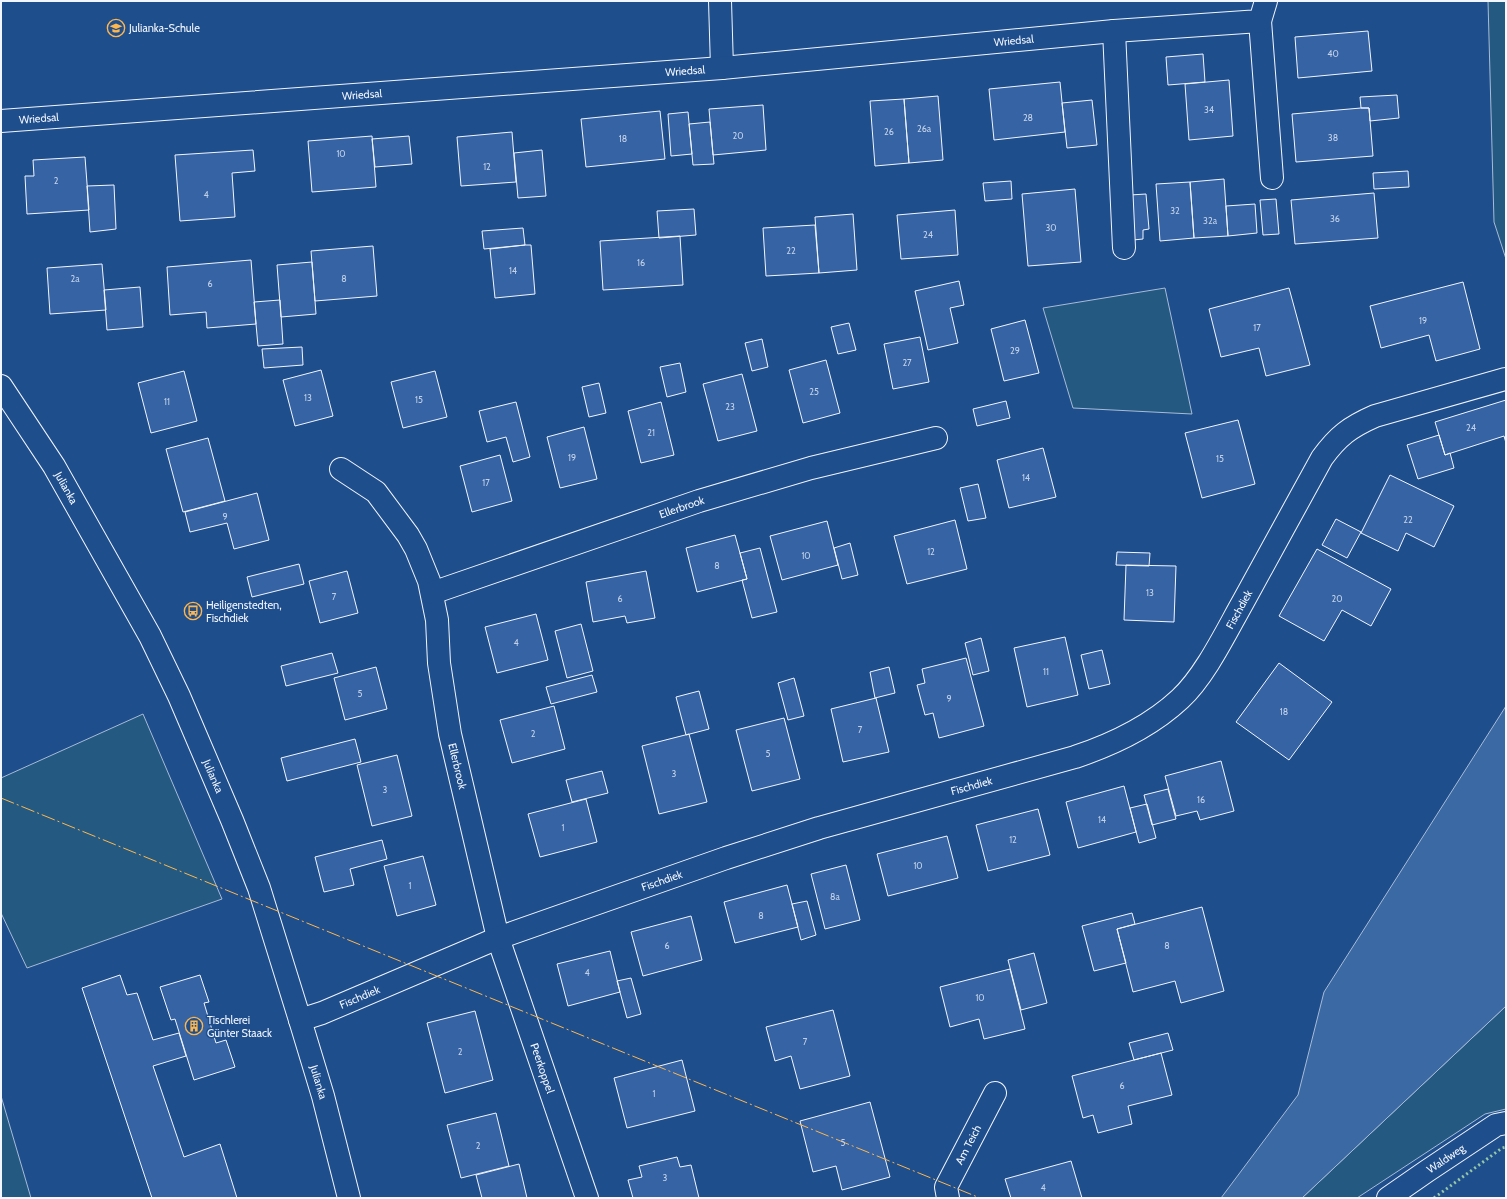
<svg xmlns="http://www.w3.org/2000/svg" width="1507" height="1199" font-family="Cabin,sans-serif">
  <rect width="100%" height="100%" fill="#1f4e8c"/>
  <path fill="#245a82" stroke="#a8bbd7" d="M1488,1H1506V259L1494,222Z
    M1165,288L1192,414L1073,408L1043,308Z
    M143,714L222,899L27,968L1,913V778Z
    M1506,1006V1109L1485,1114L1357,1198H1302Z
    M1,1096L31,1198H1Z"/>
  <path fill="#3b69a3" stroke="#a8bbd7" d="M1506,706V1006L1302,1198H1221L1298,1095L1324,992Z"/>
  <path fill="#3563a3" stroke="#f2f6ff" d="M1368,31L1372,71L1298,78L1295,37Z
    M1203,54L1205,82L1168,85L1166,57Z
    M1229,80L1233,136L1189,140L1185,84Z
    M1060,82L1065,132L994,140L989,89Z
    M1397,95L1399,118L1370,121L1369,108H1361L1360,97Z
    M938,96L943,160L909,163L904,99Z
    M904,99L909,163L875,166L870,101Z
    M1092,100L1097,145L1067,148L1062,103Z
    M763,105L766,150L713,155L709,109Z
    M1361,108H1369L1373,156L1296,162L1292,114Z
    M660,111L665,159L586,167L581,119Z
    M688,112L692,154L671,156L668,114Z
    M710,122L714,164L693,165L689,124Z
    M512,132L516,182L461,186L457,137Z
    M372,136L376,187L312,192L308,141Z
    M409,136L412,164L375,167L372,139Z
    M253,150L255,171L232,173L235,217L180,221L175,155Z
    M542,150L546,196L518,198L514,153Z
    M85,157L89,210L27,214L25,176H34L33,160Z
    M1408,171L1409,187L1374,189L1373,173Z
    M1224,179L1228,236L1194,238L1190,182Z
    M1011,181L1012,199L985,201L983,183Z
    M1190,182L1194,238L1160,241L1156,184Z
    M114,185L116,229L90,232L87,186Z
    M1075,189L1081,262L1028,266L1022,194Z
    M1374,193L1378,238L1295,244L1291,200Z
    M1146,194L1149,229L1143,230V239L1133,240L1130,195Z
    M1276,199L1279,234L1263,235L1260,200Z
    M1255,204L1257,233L1228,236L1226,206Z
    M694,209L696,235L659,238L657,211Z
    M955,210L958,255L901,259L897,215Z
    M853,214L857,270L819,273L815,217Z
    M815,225L819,273L766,276L763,228Z
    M523,228L525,245L484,249L482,231Z
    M680,236L683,285L603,290L600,241Z
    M525,245H531L535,294L495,298L490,249Z
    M373,246L377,296L315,301L311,251Z
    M251,260L256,324L207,328L206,312L170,315L167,267Z
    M312,262L316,314L281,317L277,265Z
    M102,264L106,310L50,314L47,268Z
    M959,281L964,305L950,308L958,343L928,350L915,291Z
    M1463,282L1480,349L1436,361L1429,335L1381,348L1370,306Z
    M140,287L143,327L107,330L104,290Z
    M1289,288L1310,365L1266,376L1259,348L1221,357L1209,309Z
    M280,300L283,344L258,346L254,302Z
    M1025,320L1039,373L1004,381L991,329Z
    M849,323L856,350L838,354L831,327Z
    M920,337L929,382L893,389L884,344Z
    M762,339L768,367L752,371L745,343Z
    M302,347L303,365L264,368L262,349Z
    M826,360L840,413L803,423L789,370Z
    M680,363L686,392L667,397L660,367Z
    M321,370L333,416L295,426L283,380Z
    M184,371L197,421L151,433L138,383Z
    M435,371L447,417L403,428L391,382Z
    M742,374L757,431L718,441L703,384Z
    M599,383L606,413L589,417L582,387Z
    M1506,400V443L1504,436L1445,455L1435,422Z
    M1006,401L1010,418L977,426L973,409Z
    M516,402L530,457L513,462L506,437L487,442L479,411Z
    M661,402L674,455L641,463L628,411Z
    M1238,420L1255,484L1202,498L1185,433Z
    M584,427L597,479L560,488L547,437Z
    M1439,435L1445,455L1450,453L1454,468L1418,479L1407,445Z
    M208,438L225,501L183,512L166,449Z
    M1043,448L1056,497L1009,508L997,460Z
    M500,455L512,501L472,512L460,466Z
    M1390,475L1454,506L1434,547L1406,533L1398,551L1361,533Z
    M978,484L986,518L968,521L960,488Z
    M257,493L269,540L234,549L227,523L190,532L185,512Z
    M1336,519L1361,532L1347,558L1322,545Z
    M955,520L967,569L907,584L894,536Z
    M827,521L838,565L782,580L770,536Z
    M735,535L747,579L697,592L686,548Z
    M850,543L858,575L842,579L834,548Z
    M760,548L777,612L752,618L742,580L747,579L740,553Z
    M1317,549L1391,589L1371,626L1342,610L1324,641L1279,616Z
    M1117,552L1150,553L1149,566L1116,565Z
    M299,564L304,584L252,597L247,577Z
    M1126,565L1176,566L1174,622L1124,620Z
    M347,571L358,613L320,623L309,581Z
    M646,571L655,618L627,623L625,616L593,622L586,582Z
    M536,614L548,660L497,673L485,627Z
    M581,624L593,671L567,678L555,631Z
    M1065,637L1078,695L1027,707L1014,648Z
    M981,638L989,671L973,675L965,643Z
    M1102,650L1110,684L1089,689L1081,655Z
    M332,653L338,673L286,686L281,666Z
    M966,658L984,726L939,738L933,713L925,715L917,685L925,683L922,669Z
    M1279,663L1332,702L1289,760L1236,722Z
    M376,667L387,709L345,720L334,678Z
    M889,667L895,693L875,698L870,672Z
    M592,675L597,692L551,704L546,687Z
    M794,678L804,716L788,720L778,683Z
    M699,691L709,729L686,735L676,697Z
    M876,698L889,752L843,762L831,709Z
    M554,706L565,749L512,763L500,720Z
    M784,718L800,779L752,791L736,730Z
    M689,734L707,802L659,814L642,746Z
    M355,739L361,762L287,781L281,758Z
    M397,755L412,816L372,826L357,765Z
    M1221,761L1234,811L1200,820L1197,811L1176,816L1165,776Z
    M602,771L608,793L572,802L566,780Z
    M1124,786L1136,832L1078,848L1066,802Z
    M1168,789L1176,819L1152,825L1144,795Z
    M586,799L597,842L540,857L528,814Z
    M1147,804L1156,838L1139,843L1130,808Z
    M1038,809L1050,855L988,871L976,825Z
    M947,836L958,878L888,896L877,854Z
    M382,840L387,859L350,869L354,885L324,892L315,857Z
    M423,856L436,905L397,916L384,866Z
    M846,865L860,920L825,929L811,874Z
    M787,885L798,927L735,943L724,902Z
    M807,901L816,935L801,940L792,904Z
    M1202,907L1224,991L1181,1003L1175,981L1133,992L1117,929Z
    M1132,913L1135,924L1117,929L1126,963L1094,971L1082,926Z
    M691,916L702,960L643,976L631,932Z
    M610,951L620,992L568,1006L557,964Z
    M1034,953L1047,1003L1021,1010L1008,960Z
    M1010,969L1025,1029L984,1039L979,1019L950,1027L940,987Z
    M120,975L127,995L137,993L153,1040L179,1033L186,1056L153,1066L184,1157L220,1144L237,1198H152L82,988Z
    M200,975L209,1002L204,1003L216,1043L226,1040L235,1067L194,1080L175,1019L171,1020L160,987Z
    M631,978L641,1014L627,1018L617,981Z
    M833,1010L850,1076L800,1089L791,1056L775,1061L766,1027Z
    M475,1011L493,1080L445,1093L427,1023Z
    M1168,1033L1173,1050L1134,1060L1129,1043Z
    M1161,1053L1172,1095L1128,1106L1132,1124L1098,1133L1093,1115L1083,1118L1072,1076Z
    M682,1060L695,1111L627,1128L614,1078Z
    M870,1102L890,1177L842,1190L836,1166L813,1172L800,1121Z
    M496,1113L509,1166L461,1178L447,1125Z
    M677,1157L680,1167L691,1165L699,1198H633L628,1180L642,1177L639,1166Z
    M1071,1161L1082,1198H1011L1005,1179Z
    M519,1164L527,1198H482L476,1175Z"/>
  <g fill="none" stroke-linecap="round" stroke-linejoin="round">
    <defs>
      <g id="minor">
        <path d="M720,1L722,68"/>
        <path d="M1260,21L1272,178"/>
        <path d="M1114,31L1124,248"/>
        <path id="s1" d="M1,121L722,68L1114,31L1260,21L1266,1"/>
        <path id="s2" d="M341,469L376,492L408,535L416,549L429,581L437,620L439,663L450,734L498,938L587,1198"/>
        <path id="s3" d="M432,593L699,501L811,468L936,438"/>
        <path id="s4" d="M300,1020L322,1013L498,938L726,858L819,828L1075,757C1114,744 1150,727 1180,699C1205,676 1226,632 1243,602C1269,554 1296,506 1322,458C1338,436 1350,427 1375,416L1505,379"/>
        <path id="s5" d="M948,1198L946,1187L995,1093"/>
        <path id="s6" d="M1388,1198L1427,1171L1496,1125L1506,1123"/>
      </g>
      <g id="tertiary">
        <path id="s7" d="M1,386L54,466L150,636L179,696L232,820L259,888L300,1020L323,1096L349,1198"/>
      </g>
    </defs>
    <use href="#minor" stroke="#f2f6ff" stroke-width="24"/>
    <use href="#tertiary" stroke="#f2f6ff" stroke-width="24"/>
    <use href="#minor" stroke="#1f4e8c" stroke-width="22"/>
    <use href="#tertiary" stroke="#1f4e8c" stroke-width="22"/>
    <path stroke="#97c8a6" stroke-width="3" stroke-dasharray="2 3" stroke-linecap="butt" d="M1434,1198L1502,1148L1506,1147"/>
    <path stroke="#ffb74d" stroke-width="1" stroke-dasharray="14 3 2 3" stroke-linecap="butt" d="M1,798L980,1198"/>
  </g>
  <defs>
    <symbol id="school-ring" viewBox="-11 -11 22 22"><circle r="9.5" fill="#1f4e8c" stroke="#ffb74d" stroke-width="1.5"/><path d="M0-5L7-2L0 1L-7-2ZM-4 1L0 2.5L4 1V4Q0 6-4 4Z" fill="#ffb74d"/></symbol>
    <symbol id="bus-ring" viewBox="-11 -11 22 22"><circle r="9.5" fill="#1f4e8c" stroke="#ffb74d" stroke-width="1.5"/><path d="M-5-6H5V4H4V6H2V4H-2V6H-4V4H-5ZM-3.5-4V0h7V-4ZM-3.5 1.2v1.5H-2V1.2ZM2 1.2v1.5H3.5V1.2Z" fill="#ffb74d"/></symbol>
    <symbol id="building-ring" viewBox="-11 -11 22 22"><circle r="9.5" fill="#1f4e8c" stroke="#ffb74d" stroke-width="1.5"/><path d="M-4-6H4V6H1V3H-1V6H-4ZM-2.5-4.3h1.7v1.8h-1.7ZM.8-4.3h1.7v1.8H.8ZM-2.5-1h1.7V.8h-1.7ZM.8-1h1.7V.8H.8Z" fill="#ffb74d"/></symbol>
  </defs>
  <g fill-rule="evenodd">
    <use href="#school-ring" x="106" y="18" width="20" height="20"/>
    <use href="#bus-ring" x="183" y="601" width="20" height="20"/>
    <use href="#building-ring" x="184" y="1016" width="20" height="20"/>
  </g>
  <g text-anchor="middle" stroke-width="3" stroke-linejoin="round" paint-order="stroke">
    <g font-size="9" fill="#c3d1e8">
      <text x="1333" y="57">40</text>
      <text x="1209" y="113">34</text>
      <text x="1028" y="121">28</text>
      <text x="924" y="132">26a</text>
      <text x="889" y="135">26</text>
      <text x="738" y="139">20</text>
      <text x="1333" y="141">38</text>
      <text x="623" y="142">18</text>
      <text x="341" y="157">10</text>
      <text x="487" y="170">12</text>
      <text x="56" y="184">2</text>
      <text x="206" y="198">4</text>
      <text x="1175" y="214">32</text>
      <text x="1335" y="222">36</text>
      <text x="1210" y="224">32a</text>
      <text x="1051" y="231">30</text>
      <text x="928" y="238">24</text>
      <text x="791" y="254">22</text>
      <text x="641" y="266">16</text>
      <text x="513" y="274">14</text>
      <text x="75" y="282">2a</text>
      <text x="344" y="282">8</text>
      <text x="210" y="287">6</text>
      <text x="1423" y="324">19</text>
      <text x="1257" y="331">17</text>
      <text x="1015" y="354">29</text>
      <text x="907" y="366">27</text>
      <text x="814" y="395">25</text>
      <text x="308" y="401">13</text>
      <text x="419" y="403">15</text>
      <text x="167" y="405">11</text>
      <text x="730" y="410">23</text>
      <text x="1471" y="431">24</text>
      <text x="651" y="436">21</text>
      <text x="572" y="461">19</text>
      <text x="1220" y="462">15</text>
      <text x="1026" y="481">14</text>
      <text x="486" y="486">17</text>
      <text x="225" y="520">9</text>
      <text x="1408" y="523">22</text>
      <text x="931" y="555">12</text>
      <text x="806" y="559">10</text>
      <text x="717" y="569">8</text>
      <text x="1150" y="596">13</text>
      <text x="334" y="600">7</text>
      <text x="620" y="602">6</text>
      <text x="1337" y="602">20</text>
      <text x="516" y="646">4</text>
      <text x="1046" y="675">11</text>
      <text x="360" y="697">5</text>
      <text x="949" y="702">9</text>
      <text x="1284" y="715">18</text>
      <text x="860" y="733">7</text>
      <text x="533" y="737">2</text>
      <text x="768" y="757">5</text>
      <text x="674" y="777">3</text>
      <text x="385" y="793">3</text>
      <text x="1201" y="803">16</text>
      <text x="1102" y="823">14</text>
      <text x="563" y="831">1</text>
      <text x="1013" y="843">12</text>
      <text x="918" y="869">10</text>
      <text x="410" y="889">1</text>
      <text x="835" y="900">8a</text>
      <text x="761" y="919">8</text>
      <text x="667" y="949">6</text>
      <text x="1167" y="949">8</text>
      <text x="587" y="976">4</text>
      <text x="980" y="1001">10</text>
      <text x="805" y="1045">7</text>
      <text x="460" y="1055">2</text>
      <text x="1122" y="1089">6</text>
      <text x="654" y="1097">1</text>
      <text x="843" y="1146">5</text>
      <text x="478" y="1149">2</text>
      <text x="665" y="1181">3</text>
      <text x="1043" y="1191">4</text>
    </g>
    <g font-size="11" fill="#f2f6ff" stroke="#1f4e8c" text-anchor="start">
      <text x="129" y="32">Julianka-Schule</text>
      <text x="206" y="609">Heiligenstedten,<tspan x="206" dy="13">Fischdiek</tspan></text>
      <text x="207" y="1024">Tischlerei<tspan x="207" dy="13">Günter Staack</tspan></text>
    </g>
    <g font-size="11" fill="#f2f6ff" stroke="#1f4e8c">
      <text dy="4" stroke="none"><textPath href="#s1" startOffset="1016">Wriedsal</textPath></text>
      <text dy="4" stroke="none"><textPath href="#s1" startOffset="686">Wriedsal</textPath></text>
      <text dy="4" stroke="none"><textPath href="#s1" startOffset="362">Wriedsal</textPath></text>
      <text dy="4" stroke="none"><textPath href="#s1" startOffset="38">Wriedsal</textPath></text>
      <text dy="4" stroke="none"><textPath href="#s7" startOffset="121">Julianka</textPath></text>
      <text dy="4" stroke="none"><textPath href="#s3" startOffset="264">Ellerbrook</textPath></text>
      <text dy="4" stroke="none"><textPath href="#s4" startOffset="1048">Fischdiek</textPath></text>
      <text dy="4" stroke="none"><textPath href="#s2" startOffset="334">Ellerbrook</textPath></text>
      <text dy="4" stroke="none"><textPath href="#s7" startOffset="445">Julianka</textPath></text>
      <text dy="4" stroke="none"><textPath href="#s4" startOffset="712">Fischdiek</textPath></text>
      <text dy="4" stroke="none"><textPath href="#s4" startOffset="388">Fischdiek</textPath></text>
      <text dy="4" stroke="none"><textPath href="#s4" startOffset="64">Fischdiek</textPath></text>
      <text dy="4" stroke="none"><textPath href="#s2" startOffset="648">Peerkoppel</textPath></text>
      <text dy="4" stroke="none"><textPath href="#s7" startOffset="769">Julianka</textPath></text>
      <text dy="4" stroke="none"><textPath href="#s5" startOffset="59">Am Teich</textPath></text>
      <text dy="4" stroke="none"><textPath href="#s6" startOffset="70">Waldweg</textPath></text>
    </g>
  </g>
  <rect width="1507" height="1199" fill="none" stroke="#f2f6ff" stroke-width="4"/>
</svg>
